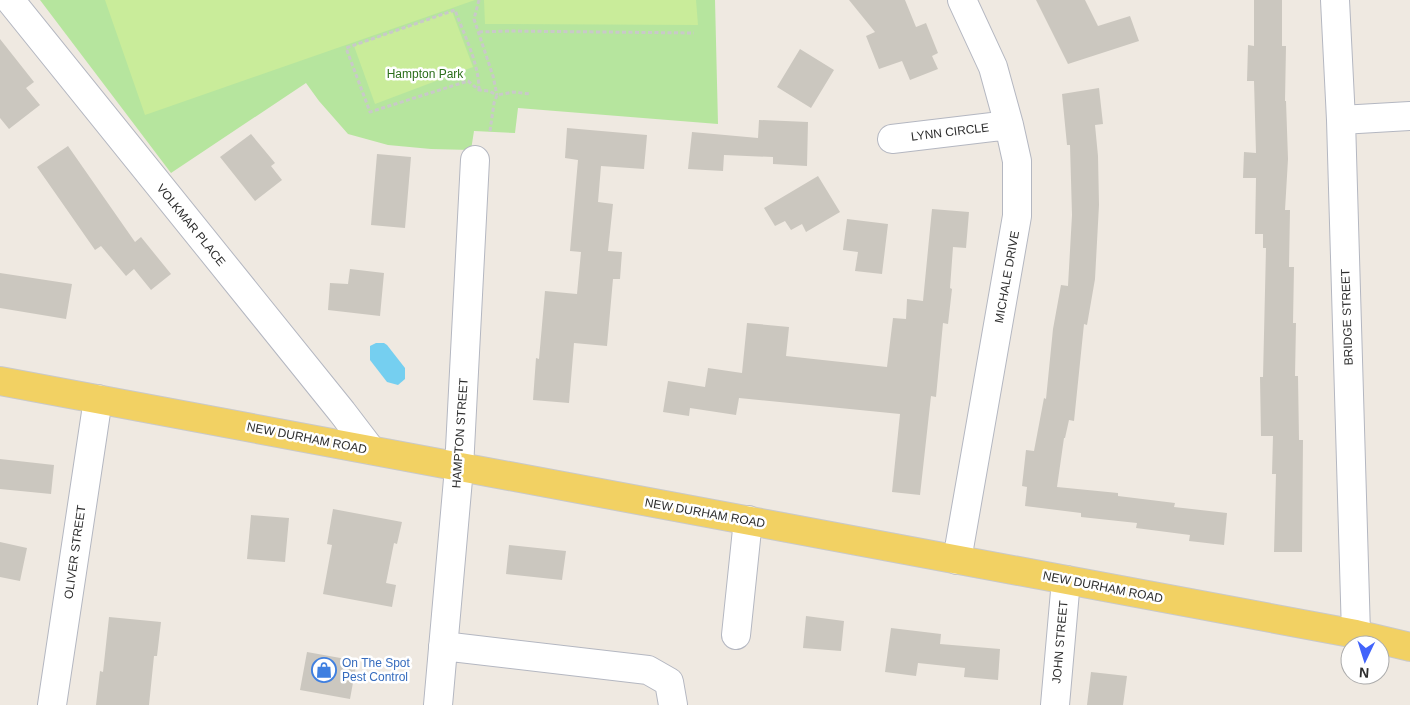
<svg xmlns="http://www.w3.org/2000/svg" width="1410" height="705" font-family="Arial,sans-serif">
  <rect width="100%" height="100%" fill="#efe9e1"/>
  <path fill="#b6e59e" d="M40,0H715L718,124L518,108L515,133L474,131L471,150L431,149L388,145L348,134L319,101L306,83L171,173Z"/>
  <path fill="#c9ec9a" d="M105,0H475L145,115Z
    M484,0H696L698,25L485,24Z
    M452,11L473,67L375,104L354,46Z"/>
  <path fill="#75cff0" d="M376,343H384L387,345L405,368V379L398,385L387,382L370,360V346Z"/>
  <path fill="#cbc7bf" d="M849,0H905L916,27L926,23L938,53L932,56L938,69L910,80L902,61L879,69L866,36L875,32Z
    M1036,0H1085L1098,26L1130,16L1139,41L1068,64Z
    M1254,0H1282V46H1286L1285,101H1286L1288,159L1285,210H1290L1289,267H1294L1293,323H1296L1295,376H1298L1299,440H1303L1302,552H1274L1276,474H1272L1273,436H1261L1260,377H1263L1266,248H1263V234H1255L1256,178H1243L1244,152L1256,153L1254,81H1247L1248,45L1254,46Z
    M0,39L34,82L26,88L40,105L9,129L0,118Z
    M800,49L834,70L811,108L777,87Z
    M1099,88L1103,124L1095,125L1098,156L1099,205L1095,279L1087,325L1084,324L1074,421L1069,420L1065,438H1064L1057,487L1118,493V496L1175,503L1174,507L1227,513L1224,545L1189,541L1190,535L1136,528L1137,523L1081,517V513L1025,506L1027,487L1022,486L1026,450L1034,451L1044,398L1046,399L1053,329L1061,285L1068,286L1072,215L1070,145H1067L1062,94Z
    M759,120L808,122L807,166L773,164V157L724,155L723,171L688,169L692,132L758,138Z
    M567,128L647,135L644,169L601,166L598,202L613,204L608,251L622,252L620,279H613L607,346L574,343L569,403L533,400L536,358L539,359L545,291L577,294L581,252L570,251L578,160L565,158Z
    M251,134L275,163L271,166L282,180L255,201L220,157Z
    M68,146L135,242L141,237L171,274L151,290L134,269L126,276L101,246L95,250L37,167Z
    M377,154L411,157L405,228L371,225Z
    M818,176L840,212L806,232L802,224L791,230L785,221L775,226L764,208Z
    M932,209L969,212L966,248L953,247L950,288L952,289L948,324L943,323L936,397L931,396L920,495L892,492L900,414L739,398L736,415L690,408L689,416L663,412L668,381L705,387L708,368L742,373L747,323L789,327L786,356L887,367L893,318L906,319L907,299L923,301Z
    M847,219L888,224L882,274L855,271L858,252L843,250Z
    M350,269L384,273L380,316L328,310L330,283L348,284Z
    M0,273L72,284L66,319L0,308Z
    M0,459L54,465L51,494L0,489Z
    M333,509L402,522L397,544L394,543L386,583L396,585L392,607L323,594L332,545L327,544Z
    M251,515L289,518L285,562L247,559Z
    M0,542L27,548L20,581L0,577Z
    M509,545L566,551L562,580L506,574Z
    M806,616L844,621L841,651L803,648Z
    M109,617L161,622L157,656H154L149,705H96L100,671L103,672Z
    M891,628L941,634L940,644L1000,649L998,680L964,677L965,668L918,663L916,676L885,672Z
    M307,652L357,661L350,699L300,690Z
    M1091,672L1127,676L1123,705H1087Z"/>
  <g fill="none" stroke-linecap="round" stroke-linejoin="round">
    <defs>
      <path id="minor" d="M10,0L342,412L371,450
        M1335,0L1341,120L1356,634
        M1341,120L1410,116
        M892,139L1009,125
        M957,560L1017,216V161L1009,125L993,67L962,0
        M736,635L748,520
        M443,646L648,670L669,682L673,705
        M52,705L98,399
        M438,705L459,468L475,160
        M1055,705L1066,580"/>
      <path id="major" d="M0,381L1356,634L1410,647"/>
    </defs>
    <use href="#minor" stroke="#b4b7c1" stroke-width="30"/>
    <use href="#major" stroke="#c9c9c9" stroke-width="30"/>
    <path stroke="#c9c9c9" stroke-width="3" stroke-dasharray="4 2.5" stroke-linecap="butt" d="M479,0L474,19L493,76L497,95
      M479,32L509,31L694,33
      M479,90C479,63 464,35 455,10L346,48L370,112L468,81L479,90L489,91L497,95
      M490,131L494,103L497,95L513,92L530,94"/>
    <use href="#minor" stroke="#fff" stroke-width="28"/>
    <use href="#major" stroke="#f2d163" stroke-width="28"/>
  </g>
  <defs>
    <symbol id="shop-ring" viewBox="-11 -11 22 22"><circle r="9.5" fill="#fff" stroke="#3f7fe0" stroke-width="1.5"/><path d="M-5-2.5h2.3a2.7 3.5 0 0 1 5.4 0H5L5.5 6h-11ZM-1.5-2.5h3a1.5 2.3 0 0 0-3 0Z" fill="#3f7fe0"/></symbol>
  </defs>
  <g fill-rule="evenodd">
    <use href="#shop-ring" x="310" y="656" width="28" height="28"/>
  </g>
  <g text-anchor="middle" stroke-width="5" stroke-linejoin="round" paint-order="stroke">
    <g font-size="12" fill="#2c6e1b" stroke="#fff">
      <text x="425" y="78">Hampton Park</text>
    </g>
    <g font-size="12" fill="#2e2e2e" stroke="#fff">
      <text transform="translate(950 132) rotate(-7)" y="4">LYNN CIRCLE</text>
      <text transform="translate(191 225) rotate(51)" y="4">VOLKMAR PLACE</text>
      <text transform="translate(1007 277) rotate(-80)" y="4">MICHALE DRIVE</text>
      <text transform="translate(1347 317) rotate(-92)" y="4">BRIDGE STREET</text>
      <text transform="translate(460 433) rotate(-86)" y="4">HAMPTON STREET</text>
      <text transform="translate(307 438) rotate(11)" y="4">NEW DURHAM ROAD</text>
      <text transform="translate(705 513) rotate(10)" y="4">NEW DURHAM ROAD</text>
      <text transform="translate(75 552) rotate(-82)" y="4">OLIVER STREET</text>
      <text transform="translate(1103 587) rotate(11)" y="4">NEW DURHAM ROAD</text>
      <text transform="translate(1060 642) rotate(-85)" y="4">JOHN STREET</text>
    </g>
    <g font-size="12" fill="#366cbe" stroke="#fff" text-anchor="start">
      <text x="342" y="667">On The Spot<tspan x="342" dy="14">Pest Control</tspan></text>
    </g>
  </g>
  <g transform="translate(1365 660) rotate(184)"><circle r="24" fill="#ffffff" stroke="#ababab"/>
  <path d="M0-4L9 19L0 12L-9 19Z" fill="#4264fb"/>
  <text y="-8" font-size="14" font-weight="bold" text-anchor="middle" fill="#2e2e2e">N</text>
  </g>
</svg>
